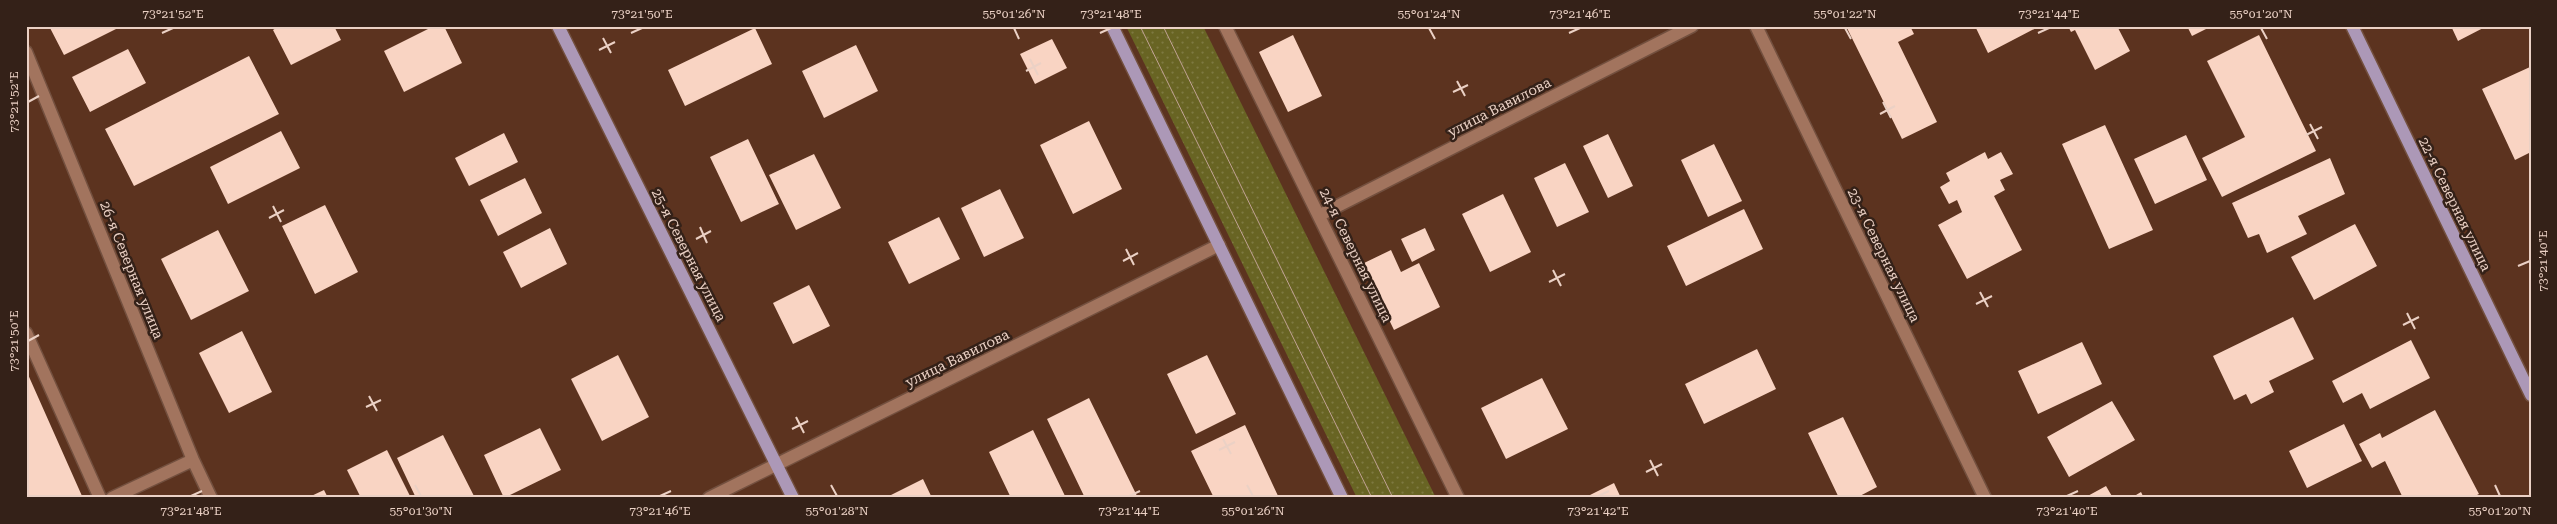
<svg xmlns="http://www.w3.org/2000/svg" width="2557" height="524" font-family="'Roboto Serif',serif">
  <defs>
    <pattern id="grass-dots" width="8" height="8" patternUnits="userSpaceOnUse" patternTransform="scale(1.25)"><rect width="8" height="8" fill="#686423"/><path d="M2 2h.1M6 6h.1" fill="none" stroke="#7e7941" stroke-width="1.8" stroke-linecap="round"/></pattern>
  </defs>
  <rect width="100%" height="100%" fill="#5c331f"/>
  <path fill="url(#grass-dots)" d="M1126,26H1203L1436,498H1357Z"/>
  <path fill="#f9d4c3" d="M49,26H117L118,28L64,55Z
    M279,26H334L341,40L291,65L273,30Z
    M434,26H444L462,63L404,92L384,51Z
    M1846,26H1910L1914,34L1898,42L1937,122L1902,139Z
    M1975,26H2040L1988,53Z
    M2068,26H2117L2130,51L2095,70L2075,30L2071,32Z
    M2187,26H2212L2192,36Z
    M2451,26H2487L2458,41Z
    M755,28L772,64L685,106L668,70Z
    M1293,35L1322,96L1288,112L1259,52Z
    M2259,35L2316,151L2222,197L2202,158L2245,137L2207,61Z
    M1052,39L1067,68L1035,84L1020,54Z
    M856,45L878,91L824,118L802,71Z
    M128,49L146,83L90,112L72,77Z
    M249,56L279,114L134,186L105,129Z
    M2530,67L2531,152L2515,160L2482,89Z
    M1089,121L1122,189L1073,214L1040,145Z
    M2105,125L2153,230L2109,249L2062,144Z
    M281,131L300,168L228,204L210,167Z
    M504,133L518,162L469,186L455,158Z
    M1608,134L1633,186L1608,198L1583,146Z
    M2186,135L2207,180L2155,204L2134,159Z
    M748,139L779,204L741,222L710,157Z
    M1714,144L1742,201L1708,217L1681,160Z
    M1985,152L1988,159L2001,152L2013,174L2000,180L2005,190L1994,196L2022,250L1967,279L1938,225L1962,212L1957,200L1949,204L1940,187L1950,181L1946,173Z
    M814,154L841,208L796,230L769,175Z
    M2330,158L2345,194L2298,216L2307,234L2267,253L2259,234L2248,238L2232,203Z
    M1565,163L1589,212L1557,227L1534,178Z
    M525,178L542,213L498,236L480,200Z
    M1000,189L1024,238L984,257L961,208Z
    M1503,194L1531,252L1490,272L1462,214Z
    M325,205L358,272L315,294L282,226Z
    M1744,209L1763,249L1686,286L1667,246Z
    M939,217L960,259L909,284L888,242Z
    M2355,224L2377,266L2314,300L2291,257Z
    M550,228L567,264L521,288L503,252Z
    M1425,228L1435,250L1412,262L1401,239Z
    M218,230L249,291L191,320L161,259Z
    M1391,250L1401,272L1419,263L1440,307L1394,330L1362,264Z
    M809,285L830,326L793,344L773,303Z
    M2293,317L2314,359L2269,381L2274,392L2251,404L2246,394L2234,400L2213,356Z
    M242,331L272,392L229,413L199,353Z
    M2411,340L2430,378L2370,409L2362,393L2343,403L2332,381Z
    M2082,342L2102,384L2038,414L2018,371Z
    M1757,349L1776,389L1704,424L1685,384Z
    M618,355L649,417L602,441L571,379Z
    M1207,355L1236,414L1196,434L1167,374Z
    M26,370L82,496L79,498H26Z
    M1542,378L1568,429L1506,459L1481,408Z
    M1089,398L1138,498H1085L1047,419Z
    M2112,401L2135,440L2069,477L2047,437Z
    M2435,410L2479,494L2471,498H2403L2385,461L2372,468L2359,444L2380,433L2382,438Z
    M1843,417L1877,487L1856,498H1839L1808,433Z
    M2344,424L2362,461L2307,488L2289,451Z
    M1245,425L1279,498H1214L1191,451Z
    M540,428L561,470L504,498L484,455Z
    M1033,430L1066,498H1011L989,452Z
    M443,435L475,498H416L397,458Z
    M387,450L411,498H361L347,470Z
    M923,479L932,498H885Z
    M1614,483L1621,498H1584Z
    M2106,486L2113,498H2084Z
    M324,490L328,498H307Z
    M2141,492L2144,498H2131Z"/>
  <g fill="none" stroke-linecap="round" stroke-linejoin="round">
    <defs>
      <path id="minor" d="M1225,26L1458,498
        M1756,26L1985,498
        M26,52L193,460L211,498
        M1320,215L1692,26
        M26,333L100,498
        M112,498L193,460
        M709,498L1219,245"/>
      <path id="major" d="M558,26L793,498
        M1112,26L1342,498
        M2352,26L2531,395"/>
    </defs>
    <use href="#minor" stroke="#73503f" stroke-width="15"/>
    <use href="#major" stroke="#73503f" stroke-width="15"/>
    <use href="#minor" stroke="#a2745e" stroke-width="12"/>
    <use href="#major" stroke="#ac98b7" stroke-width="12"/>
    <path stroke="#c1a294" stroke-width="1" d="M1140,26L1372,498
      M1163,26L1393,498"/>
  </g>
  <path fill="none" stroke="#ebd1c5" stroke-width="2" d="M1014,28L1019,39M1429,28L1435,39M1845,28L1851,39M2261,28L2267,39M162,33L173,28M631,33L642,28M1100,33L1111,28M1569,33L1580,28M2038,33L2049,28M603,38L611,53M599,50L615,42M1030,59L1038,75M1026,71L1041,63M1457,81L1465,96M1453,92L1468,85M28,102L39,96M1883,102L1891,118M1880,114L1895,106M2310,124L2318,139M2306,135L2322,127M273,206L281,222M269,218L284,210M700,227L707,243M696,239L711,231M1126,249L1134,265M1123,261L1138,253M2518,266L2530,261M1553,270L1561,286M1549,282L1565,274M1980,292L1988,307M1976,304L1992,296M2407,313L2415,329M2403,325L2419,317M28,341L39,335M369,396L377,411M366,407L381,400M796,417L804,433M792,429L808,421M1223,439L1231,454M1219,450L1235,442M1650,460L1658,476M1646,472L1662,464M415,485L421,496M831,485L837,496M1247,485L1253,496M2495,485L2500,496M191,496L202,491M660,496L671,491M1129,496L1140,491M1598,496L1609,491M2067,496L2078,491"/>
  <g text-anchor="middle" stroke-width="5" stroke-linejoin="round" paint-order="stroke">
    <g font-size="14" fill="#ebd1c5" stroke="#342118">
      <text transform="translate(1499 107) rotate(-27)" y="5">улица Вавилова</text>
      <text transform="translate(2455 204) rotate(64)" y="5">22-я Северная улица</text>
      <text transform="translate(689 255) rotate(63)" y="5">25-я Северная улица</text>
      <text transform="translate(1356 255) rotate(64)" y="5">24-я Северная улица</text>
      <text transform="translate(1884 255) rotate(64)" y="5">23-я Северная улица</text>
      <text transform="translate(132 270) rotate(68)" y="5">26-я Северная улица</text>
      <text transform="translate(957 358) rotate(-26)" y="5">улица Вавилова</text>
    </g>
  </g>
  <rect width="2557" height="524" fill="none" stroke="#342118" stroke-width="55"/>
  <rect x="28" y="28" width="2502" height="468" fill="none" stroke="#ebd1c5" stroke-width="2"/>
  <g font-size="12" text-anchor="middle" fill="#ebd1c5">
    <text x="173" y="18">73°21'52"E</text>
    <text x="642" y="18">73°21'50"E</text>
    <text x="1014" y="18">55°01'26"N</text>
    <text x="1111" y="18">73°21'48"E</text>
    <text x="1429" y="18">55°01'24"N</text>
    <text x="1580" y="18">73°21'46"E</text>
    <text x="1845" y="18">55°01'22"N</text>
    <text x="2049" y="18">73°21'44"E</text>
    <text x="2261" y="18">55°01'20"N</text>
    <text transform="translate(14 102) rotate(-90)" y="4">73°21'52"E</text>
    <text transform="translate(2543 261) rotate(-90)" y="4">73°21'40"E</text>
    <text transform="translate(14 341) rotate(-90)" y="4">73°21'50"E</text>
    <text x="191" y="515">73°21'48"E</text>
    <text x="421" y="515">55°01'30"N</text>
    <text x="660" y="515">73°21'46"E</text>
    <text x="837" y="515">55°01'28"N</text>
    <text x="1129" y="515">73°21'44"E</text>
    <text x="1253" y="515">55°01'26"N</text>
    <text x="1598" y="515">73°21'42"E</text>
    <text x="2067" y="515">73°21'40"E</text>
    <text x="2500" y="515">55°01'20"N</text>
  </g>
</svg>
